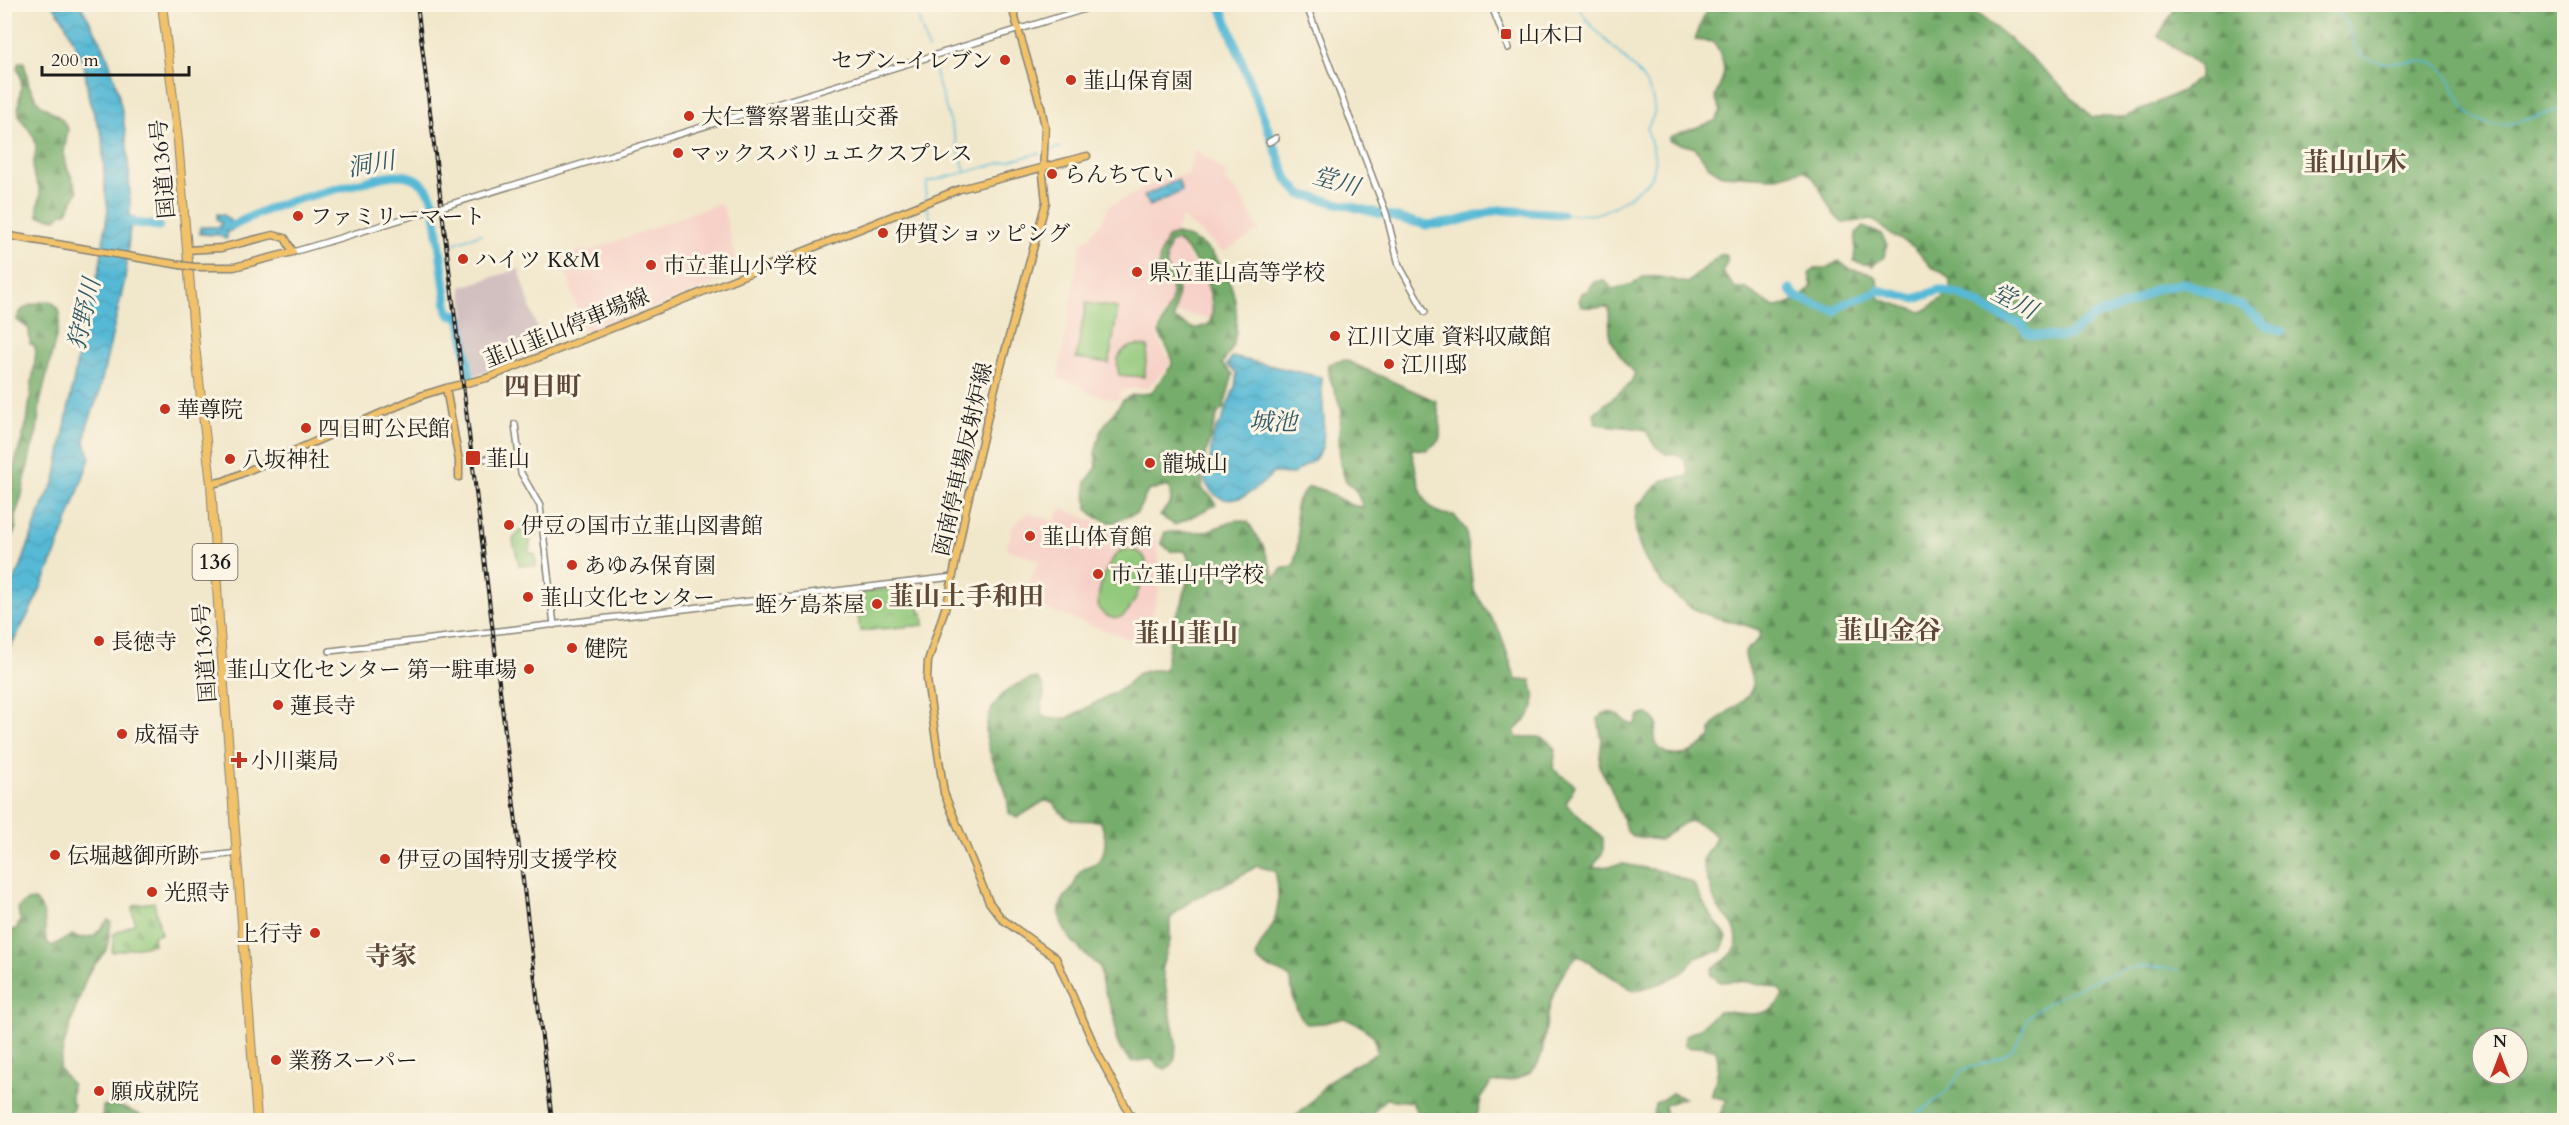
<svg xmlns="http://www.w3.org/2000/svg" width="2569" height="1125" font-family="Cardo,'Noto Serif JP',serif">
  <defs>
    <pattern id="grass-dots" width="8" height="8" patternUnits="userSpaceOnUse" patternTransform="scale(1.5)"><rect width="8" height="8" fill="#93c97c"/><path d="M2 2h.1M6 6h.1" fill="none" stroke="#7eac6b" stroke-width="1.8" stroke-linecap="round"/></pattern>
    <pattern id="forest-firs" width="22" height="20" patternUnits="userSpaceOnUse" patternTransform="scale(1.5)"><rect width="22" height="20" fill="#76ad6c"/><path d="M5 1l3.5 6h-7zM16 11l3.5 6h-7z" fill="#608c58"/></pattern>
    <pattern id="cemetery-stones" width="16" height="16" patternUnits="userSpaceOnUse" patternTransform="scale(1.5)"><rect width="16" height="16" fill="#93c97c"/><path d="M2 7V4a2 2 0 0 1 4 0v3zM10 15v-3a2 2 0 0 1 4 0v3z" fill="#7eac6b"/></pattern>
    <pattern id="park-crowns" width="20" height="18" patternUnits="userSpaceOnUse" patternTransform="scale(1.5)"><rect width="20" height="18" fill="#93c97c"/><path d="M2 6a3 3 0 1 1 6 0M12 15a3 3 0 1 1 6 0" fill="none" stroke="#7eac6b"/></pattern>
    <pattern id="water-waves" width="16" height="10" patternUnits="userSpaceOnUse" patternTransform="scale(1.5)"><rect width="16" height="10" fill="#57b9d5"/><path d="M0 5q4-4 8 0t8 0" fill="none" stroke="#4b9eb6"/></pattern>
  </defs>
  <rect width="100%" height="100%" fill="#fcf5e5"/>
  <filter id="ink" filterUnits="userSpaceOnUse"><feTurbulence type="fractalNoise" baseFrequency=".0167" numOctaves="2"/><feDisplacementMap in="SourceGraphic" scale="12" xChannelSelector="R" yChannelSelector="G"/><feConvolveMatrix kernelMatrix="1 2 1 2 8 2 1 2 1" color-interpolation-filters="sRGB"/></filter>
  <filter id="wash" filterUnits="userSpaceOnUse"><feTurbulence type="fractalNoise" baseFrequency=".008" numOctaves="4" result="noise"/><feDisplacementMap in="SourceGraphic" scale="24" xChannelSelector="R" yChannelSelector="G"/><feGaussianBlur stdDeviation="1.35" result="paint"/><feColorMatrix in="noise" values="0 0 0 0 0 0 0 0 0 0 0 0 0 0 0 0 0 1.4 0 .05"/><feComposite in="paint" operator="in"/></filter>
  <g filter="url(#wash)">
    <rect width="100%" height="100%" fill="#f1e7cb"/>
    <path fill="#f7d1c8" d="M1194,150H1197L1228,174L1224,180L1239,194L1260,230L1223,252L1182,217L1175,233L1209,292L1212,319L1164,311L1156,333L1163,350L1169,357L1170,364L1148,387L1122,390L1118,400L1088,393L1081,386L1058,379L1081,243L1089,238L1105,216L1109,206L1168,177L1188,175Z
      M717,204L723,207L739,273L586,336L561,257L582,250L590,251Z
      M1061,508L1118,531L1142,525L1153,534L1156,541L1162,580L1144,644L1020,600L1040,561L1007,549L1013,526L1028,512L1055,522Z"/>
    <path fill="#d2bfc0" d="M519,269L543,349L474,376L461,287Z"/>
    <path fill="url(#grass-dots)" stroke="#58724c" stroke-width="1.5" d="M524,524L527,529L534,526L537,528L538,534L531,536L529,553L535,554L536,566L519,565L513,540Z"/>
    <path fill="url(#forest-firs)" stroke="#496444" stroke-width="1.5" fill-rule="evenodd" d="M1708,5H1971L1969,8C2015,40 2053,78 2092,117H2125L2180,92L2200,77V66L2158,36L2177,5H2564V1120H1717L1727,1100L1711,1096C1716,1079 1721,1067 1716,1050L1702,1046L1688,1048L1684,1045L1685,1036L1697,1030L1719,1011C1741,1013 1773,1022 1783,995L1780,989C1759,982 1741,980 1720,982L1711,975L1712,968C1730,959 1744,948 1733,925C1730,919 1722,914 1718,908C1716,906 1703,867 1703,864C1702,852 1714,847 1716,836C1684,809 1686,825 1659,840L1632,836L1627,831L1610,786L1599,766L1602,739L1598,719L1602,714C1616,708 1621,720 1633,725L1636,723L1639,715L1648,714C1665,726 1653,725 1655,738C1656,745 1661,751 1666,753C1684,761 1697,748 1710,738C1708,715 1747,707 1752,688C1755,676 1744,664 1745,651L1758,640L1761,631C1742,622 1722,621 1703,613C1664,597 1627,549 1637,506L1663,480L1689,476C1687,462 1682,451 1666,454L1654,445L1647,432L1643,429L1596,424L1594,413L1630,384L1635,373L1624,362L1610,338L1609,308C1599,304 1590,310 1581,306L1579,301L1582,293L1587,291L1594,282L1604,280L1613,289L1633,284L1643,277H1660L1687,283L1721,254L1727,256V263L1722,272L1735,288H1745L1774,307C1791,306 1801,299 1812,286L1809,274L1815,268H1826L1839,261L1849,269L1872,274L1877,279L1879,297L1882,300L1922,312L1947,295L1950,291V280L1941,271L1931,267L1914,247L1890,234L1872,219L1843,223C1824,210 1824,181 1803,170L1773,178L1722,175L1708,166L1695,148L1669,141V137L1715,121L1721,111L1715,97C1727,69 1727,69 1714,42L1695,40ZM2482,1038H2518V1074H2482Z
      M19,62H24L29,86L39,103L62,119L68,129L64,153L67,167L78,191L67,212L62,213L56,219L38,216C36,207 41,201 40,193C40,185 33,178 33,171C32,163 36,155 36,147C35,131 21,124 19,114C16,98 27,84 17,68Z
      M1863,227L1881,234L1887,245L1884,257L1872,266L1869,263L1863,264L1854,261L1856,233Z
      M1176,234C1225,244 1244,299 1234,343C1232,351 1226,357 1222,364L1233,374L1223,410L1219,411C1212,429 1208,446 1203,464C1200,472 1204,480 1202,489L1212,497L1216,505L1175,525L1160,516L1171,501L1169,486L1148,491L1137,513L1112,523L1096,517L1087,509L1086,482L1097,467L1095,453L1101,430L1123,400L1132,395L1151,393L1172,365L1171,355L1159,333C1161,322 1171,308 1172,298C1175,271 1145,283 1167,238ZM1177,241C1196,253 1223,305 1208,325L1194,329L1174,319L1178,291L1171,272L1167,268L1166,257L1170,242Z
      M49,301C61,307 61,312 59,324L40,403L37,432L31,451L21,499L16,513V527L5,556V503L12,488L13,469L27,422L36,351L34,345L30,344L29,329L17,320C19,305 36,303 49,301Z
      M1345,360L1436,401L1440,418V440L1427,450L1411,449C1419,476 1417,516 1454,515L1466,530L1473,589L1500,632L1516,680H1531C1539,709 1534,712 1514,731L1517,738C1535,736 1546,734 1556,750L1553,769L1575,785L1566,804L1603,838V852L1592,868L1624,864L1666,872L1693,883L1709,913L1727,937L1721,951L1698,956L1682,973L1662,983L1634,991L1578,955C1555,978 1549,1003 1545,1034C1543,1043 1543,1057 1537,1065C1527,1080 1507,1081 1491,1083L1482,1096L1477,1115L1471,1120H1420L1412,1102L1385,1099L1366,1120H1290C1304,1110 1311,1104 1321,1090C1334,1073 1359,1064 1377,1053L1374,1036L1359,1025L1344,1018L1324,1023L1306,1024C1294,1010 1292,995 1291,979C1277,967 1269,973 1256,958C1258,943 1268,936 1273,924C1280,907 1279,888 1275,871L1257,866C1246,872 1234,880 1223,885C1200,896 1187,900 1170,919V941L1162,967L1176,1043L1175,1058L1172,1065L1165,1069L1159,1066L1151,1059L1132,1062L1121,1050L1116,1039L1115,1019L1102,984L1100,967C1083,953 1053,929 1061,904C1063,897 1068,894 1072,889C1075,884 1076,877 1080,872C1084,868 1091,867 1096,863C1108,854 1107,832 1099,821C1075,819 1068,826 1053,802L1044,801L1017,818L1009,813C1008,806 1008,797 1005,790C1000,774 990,759 987,741C981,709 1007,683 1037,678C1052,694 1038,698 1042,715L1051,719L1068,718L1126,686L1137,674L1150,670H1165L1173,620L1182,604L1191,564L1185,551H1170L1161,543L1165,532H1204L1237,520L1248,522L1263,546L1275,578L1282,569L1295,565C1296,554 1299,542 1298,531C1296,509 1290,504 1309,487C1330,488 1343,507 1363,507L1356,491L1346,481L1340,464L1339,431L1342,411L1330,378L1328,364Z
      M35,900C48,913 44,924 46,941L52,946L72,935L81,938L94,936L108,920L111,922L107,949L89,972L84,984L65,1041L59,1068L72,1085L71,1099L74,1105L68,1120H5V932L16,929L20,921L18,908L26,901Z
      M1672,1093L1684,1098L1665,1105V1114L1678,1120H1652L1655,1104Z
      M116,1105L152,1120H102L103,1106Z"/>
    <path fill="url(#cemetery-stones)" stroke="#58724c" stroke-width="1.5" d="M154,902L161,934L153,936L154,944L112,952L114,934L135,923L132,909L135,905Z"/>
    <path fill="url(#park-crowns)" stroke="#58724c" stroke-width="1.5" d="M915,586L920,613H923L924,625L860,631L855,593Z"/>
    <path fill="#93c97c" stroke="#58724c" stroke-width="1.5" d="M1086,303L1118,308L1109,363L1076,358Z
      M1137,345L1148,347L1144,377L1119,375C1114,358 1120,348 1137,345Z
      M1122,550C1156,548 1147,572 1138,592C1131,610 1119,631 1099,609C1095,594 1108,558 1122,550Z"/>
    <path fill="url(#water-waves)" stroke="#3a6a78" stroke-width="1.5" d="M53,5H80C89,20 99,37 106,53C126,105 130,162 130,216L138,221V225L130,227L125,279L98,397L87,426L85,442L90,458C66,525 44,595 5,655V595L20,569L42,506L55,481L81,340L100,266L108,208L105,191L102,135L89,100L84,64L64,21Z
      M1178,180L1182,191L1150,206L1144,196Z
      M217,214L224,215L232,223L244,217L246,220L227,233V238L225,239L219,235L200,234V227H220L221,223L217,219Z
      M1232,357L1321,377L1324,421L1323,446L1315,459L1293,474L1273,473C1255,492 1224,517 1205,482L1206,463L1210,461L1212,440L1217,426L1220,425L1235,387L1237,373L1227,365Z"/>
    <g fill="none" stroke-linecap="round" stroke-linejoin="round">
      <path stroke="#57b9d5" stroke-width="1.5" d="M914,4L928,49
        M2329,4C2335,9 2342,14 2345,21C2352,32 2353,49 2365,57C2385,71 2423,53 2440,67C2463,87 2453,118 2493,124C2519,128 2540,110 2564,110
        M1220,6L1222,4
        M932,63L965,170
        M1048,151L1061,147
        M925,199L927,182L1040,153
        M926,204L934,229
        M1562,214C1574,214 1588,216 1599,213C1614,208 1651,185 1654,170C1657,156 1650,142 1647,129C1649,124 1654,117 1654,112C1657,70 1591,40 1578,4
        M455,243L481,234
        M1912,1120C1923,1108 1937,1101 1948,1090C1954,1084 1957,1076 1962,1070C1983,1063 2010,1060 2021,1037C2025,1030 2024,1022 2030,1016C2047,999 2114,969 2139,967C2152,966 2167,969 2180,970"/>
      <path stroke="#57b9d5" stroke-width="9" d="M1220,4L1287,179L1300,194L1426,225L1450,223L1499,210L1562,214
        M128,222L159,226
        M235,225C279,199 334,191 382,177C407,171 425,178 434,203L448,312L450,315L456,314L461,320L470,377
        M1790,289C1796,302 1822,306 1835,311C1847,298 1864,299 1879,290L1915,299L1939,290L1961,295L1998,315L2023,325L2027,332L2032,335L2061,337L2070,335L2093,317L2132,303L2155,289L2185,283L2244,307L2267,326L2282,331"/>
    </g>
  </g>
  <g filter="url(#ink)">
    <g fill="none" stroke-linecap="round" stroke-linejoin="round">
      <defs>
        <path id="minor" d="M1306,4L1386,213L1399,265L1425,312
          M1491,4L1508,48
          M2563,4L2564,5
          M1269,142L1276,138
          M530,180L1101,4
          M293,252L327,242
          M515,424L521,473L540,506L554,625
          M486,459L518,456
          M330,651L953,577
          M145,853L197,858L237,853"/>
        <path id="major" d="M1011,4L1041,107L1045,127L1043,175L1046,202L992,399L966,509L949,596L928,661L927,680L944,793L989,902L1002,919L1056,958L1098,1054L1133,1120
          M4,235L180,265
          M187,250L221,248L273,235L285,238L293,252L234,267H194
          M459,477V461L446,388L487,378L960,189L1087,156
          M211,484L224,481L423,395L446,388"/>
        <path id="highway" d="M162,4L178,141L195,346L211,484L219,620L257,1120"/>
      </defs>
      <use href="#minor" stroke="#868274" stroke-width="8"/>
      <use href="#major" stroke="#868274" stroke-width="9"/>
      <use href="#highway" stroke="#868274" stroke-width="10"/>
      <use href="#minor" stroke="#fff" stroke-width="5"/>
      <use href="#major" stroke="#f2c26a" stroke-width="6"/>
      <use href="#highway" stroke="#f2c26a" stroke-width="8"/>
      <defs>
        <path id="rail" d="M417,4L552,1120"/>
      </defs>
      <use href="#rail" stroke="#1c1c1c" stroke-width="4"/>
      <use href="#rail" stroke="#fcf5e5" stroke-width="1.5" stroke-dasharray="4.5" stroke-linecap="butt"/>
      <defs>
        <path id="minor-bridge" d="M327,242L530,180"/>
        <path id="major-bridge" d="M180,265L194,267"/>
      </defs>
      <use href="#minor-bridge" stroke="#868274" stroke-width="8" stroke-linecap="butt"/>
      <use href="#major-bridge" stroke="#868274" stroke-width="9" stroke-linecap="butt"/>
      <use href="#minor-bridge" stroke="#fff" stroke-width="5"/>
      <use href="#major-bridge" stroke="#f2c26a" stroke-width="6"/>
    </g>
  </g>
  <g fill="#c8321e" stroke="#fcf5e5" stroke-width="2">
    <rect x="1500" y="28" width="12" height="12" rx="3"/>
    <circle cx="1005" cy="60" r="6"/>
    <circle cx="1071" cy="80" r="6"/>
    <circle cx="689" cy="116" r="6"/>
    <circle cx="678" cy="153" r="6"/>
    <circle cx="1052" cy="174" r="6"/>
    <circle cx="298" cy="216" r="6"/>
    <circle cx="883" cy="233" r="6"/>
    <circle cx="463" cy="259" r="6"/>
    <circle cx="651" cy="265" r="6"/>
    <circle cx="1137" cy="272" r="6"/>
    <circle cx="1335" cy="336" r="6"/>
    <circle cx="1389" cy="364" r="6"/>
    <circle cx="165" cy="409" r="6"/>
    <circle cx="306" cy="428" r="6"/>
    <rect x="465" y="450" width="16" height="16" rx="3"/>
    <circle cx="230" cy="459" r="6"/>
    <circle cx="1150" cy="463" r="6"/>
    <circle cx="509" cy="525" r="6"/>
    <circle cx="1030" cy="536" r="6"/>
    <circle cx="572" cy="565" r="6"/>
    <circle cx="1098" cy="574" r="6"/>
    <circle cx="528" cy="597" r="6"/>
    <circle cx="877" cy="604" r="6"/>
    <circle cx="99" cy="641" r="6"/>
    <circle cx="572" cy="648" r="6"/>
    <circle cx="529" cy="669" r="6"/>
    <circle cx="278" cy="705" r="6"/>
    <circle cx="122" cy="734" r="6"/>
    <path d="M236 751h6v6h6v6h-6v6h-6v-6h-6v-6h6z"/>
    <circle cx="55" cy="855" r="6"/>
    <circle cx="385" cy="859" r="6"/>
    <circle cx="152" cy="892" r="6"/>
    <circle cx="315" cy="933" r="6"/>
    <circle cx="276" cy="1060" r="6"/>
    <circle cx="99" cy="1091" r="6"/>
  </g>
  <g text-anchor="middle" stroke-width="6" stroke-linejoin="round" paint-order="stroke">
    <rect fill="#fcf5e5" stroke="#5f5d58" stroke-width="1.5" x="192.5" y="544" width="45" height="36" rx="4.5"/>
    <g font-size="21" font-weight="bold" fill="#1c1c1c">
      <text x="215" y="569">136</text>
    </g>
    <g font-size="22" fill="#1c1c1c" stroke="#fcf5e5" text-anchor="start">
      <text x="1518" y="42">山木口</text>
      <text x="993" y="68" text-anchor="end">セブン-イレブン</text>
      <text x="1083" y="88">韮山保育園</text>
      <text x="701" y="124">大仁警察署韮山交番</text>
      <text x="690" y="161">マックスバリュエクスプレス</text>
      <text x="1064" y="182">らんちてい</text>
      <text x="310" y="224">ファミリーマート</text>
      <text x="895" y="241">伊賀ショッピング</text>
      <text x="475" y="267">ハイツ K&amp;M</text>
      <text x="663" y="273">市立韮山小学校</text>
      <text x="1149" y="280">県立韮山高等学校</text>
      <text x="1347" y="344">江川文庫 資料収蔵館</text>
      <text x="1401" y="372">江川邸</text>
      <text x="177" y="417">華尊院</text>
      <text x="318" y="436">四日町公民館</text>
      <text x="486" y="466">韮山</text>
      <text x="242" y="467">八坂神社</text>
      <text x="1162" y="471">龍城山</text>
      <text x="521" y="533">伊豆の国市立韮山図書館</text>
      <text x="1042" y="544">韮山体育館</text>
      <text x="584" y="573">あゆみ保育園</text>
      <text x="1110" y="582">市立韮山中学校</text>
      <text x="540" y="605">韮山文化センター</text>
      <text x="865" y="612" text-anchor="end">蛭ケ島茶屋</text>
      <text x="111" y="649">長徳寺</text>
      <text x="584" y="656">健院</text>
      <text x="517" y="677" text-anchor="end">韮山文化センター 第一駐車場</text>
      <text x="290" y="713">蓮長寺</text>
      <text x="134" y="742">成福寺</text>
      <text x="251" y="768">小川薬局</text>
      <text x="67" y="863">伝堀越御所跡</text>
      <text x="397" y="867">伊豆の国特別支援学校</text>
      <text x="164" y="900">光照寺</text>
      <text x="303" y="941" text-anchor="end">上行寺</text>
      <text x="288" y="1068">業務スーパー</text>
      <text x="111" y="1099">願成就院</text>
    </g>
    <g font-size="22" fill="#1c1c1c" stroke="#fcf5e5">
      <text transform="translate(162 169) rotate(-95)" y="8">国道136号</text>
      <text transform="translate(566 327) rotate(-22)" y="8">韮山韮山停車場線</text>
      <text transform="translate(962 459) rotate(-77)" y="8">函南停車場反射炉線</text>
      <text transform="translate(204 653) rotate(-94)" y="8">国道136号</text>
    </g>
    <g font-size="24" font-style="italic" fill="#345b66" stroke="#fcf5e5">
      <text transform="translate(371 164) rotate(-10)" y="8">洞川</text>
      <text transform="translate(1336 181) rotate(16)" y="8">堂川</text>
      <text transform="translate(2014 301) rotate(28)" y="8">堂川</text>
      <text transform="translate(84 314) rotate(-77)" y="8">狩野川</text>
      <text x="1273" y="430">城池</text>
    </g>
    <g font-size="26" font-weight="bold" fill="#5f4837" stroke="#fcf5e5">
      <text x="2355" y="171">韮山山木</text>
      <text x="543" y="395">四日町</text>
      <text x="966" y="605">韮山土手和田</text>
      <text x="1889" y="639">韮山金谷</text>
      <text x="1186" y="642">韮山韮山</text>
      <text x="391" y="965">寺家</text>
    </g>
  </g>
  <rect width="2569" height="1125" fill="none" stroke="#fcf5e5" stroke-width="24"/>
  <g transform="translate(2500 1056)"><circle r="28" fill="#fcf5e5" stroke="#a29e95" stroke-width="1.5"/>
  <path d="M0-4.5L10 22L0 15L-10 22Z" fill="#c8321e"/>
  <text y="-9" font-size="16" font-weight="bold" text-anchor="middle" fill="#1c1c1c">N</text>
  </g>
  <path d="M42 66v9h147v-9" fill="none" stroke="#1c1c1c" stroke-width="3"/>
  <text x="51" y="66" font-size="18" fill="#1c1c1c" stroke="#fcf5e5" stroke-width="4.5" paint-order="stroke">200 m</text>
</svg>
